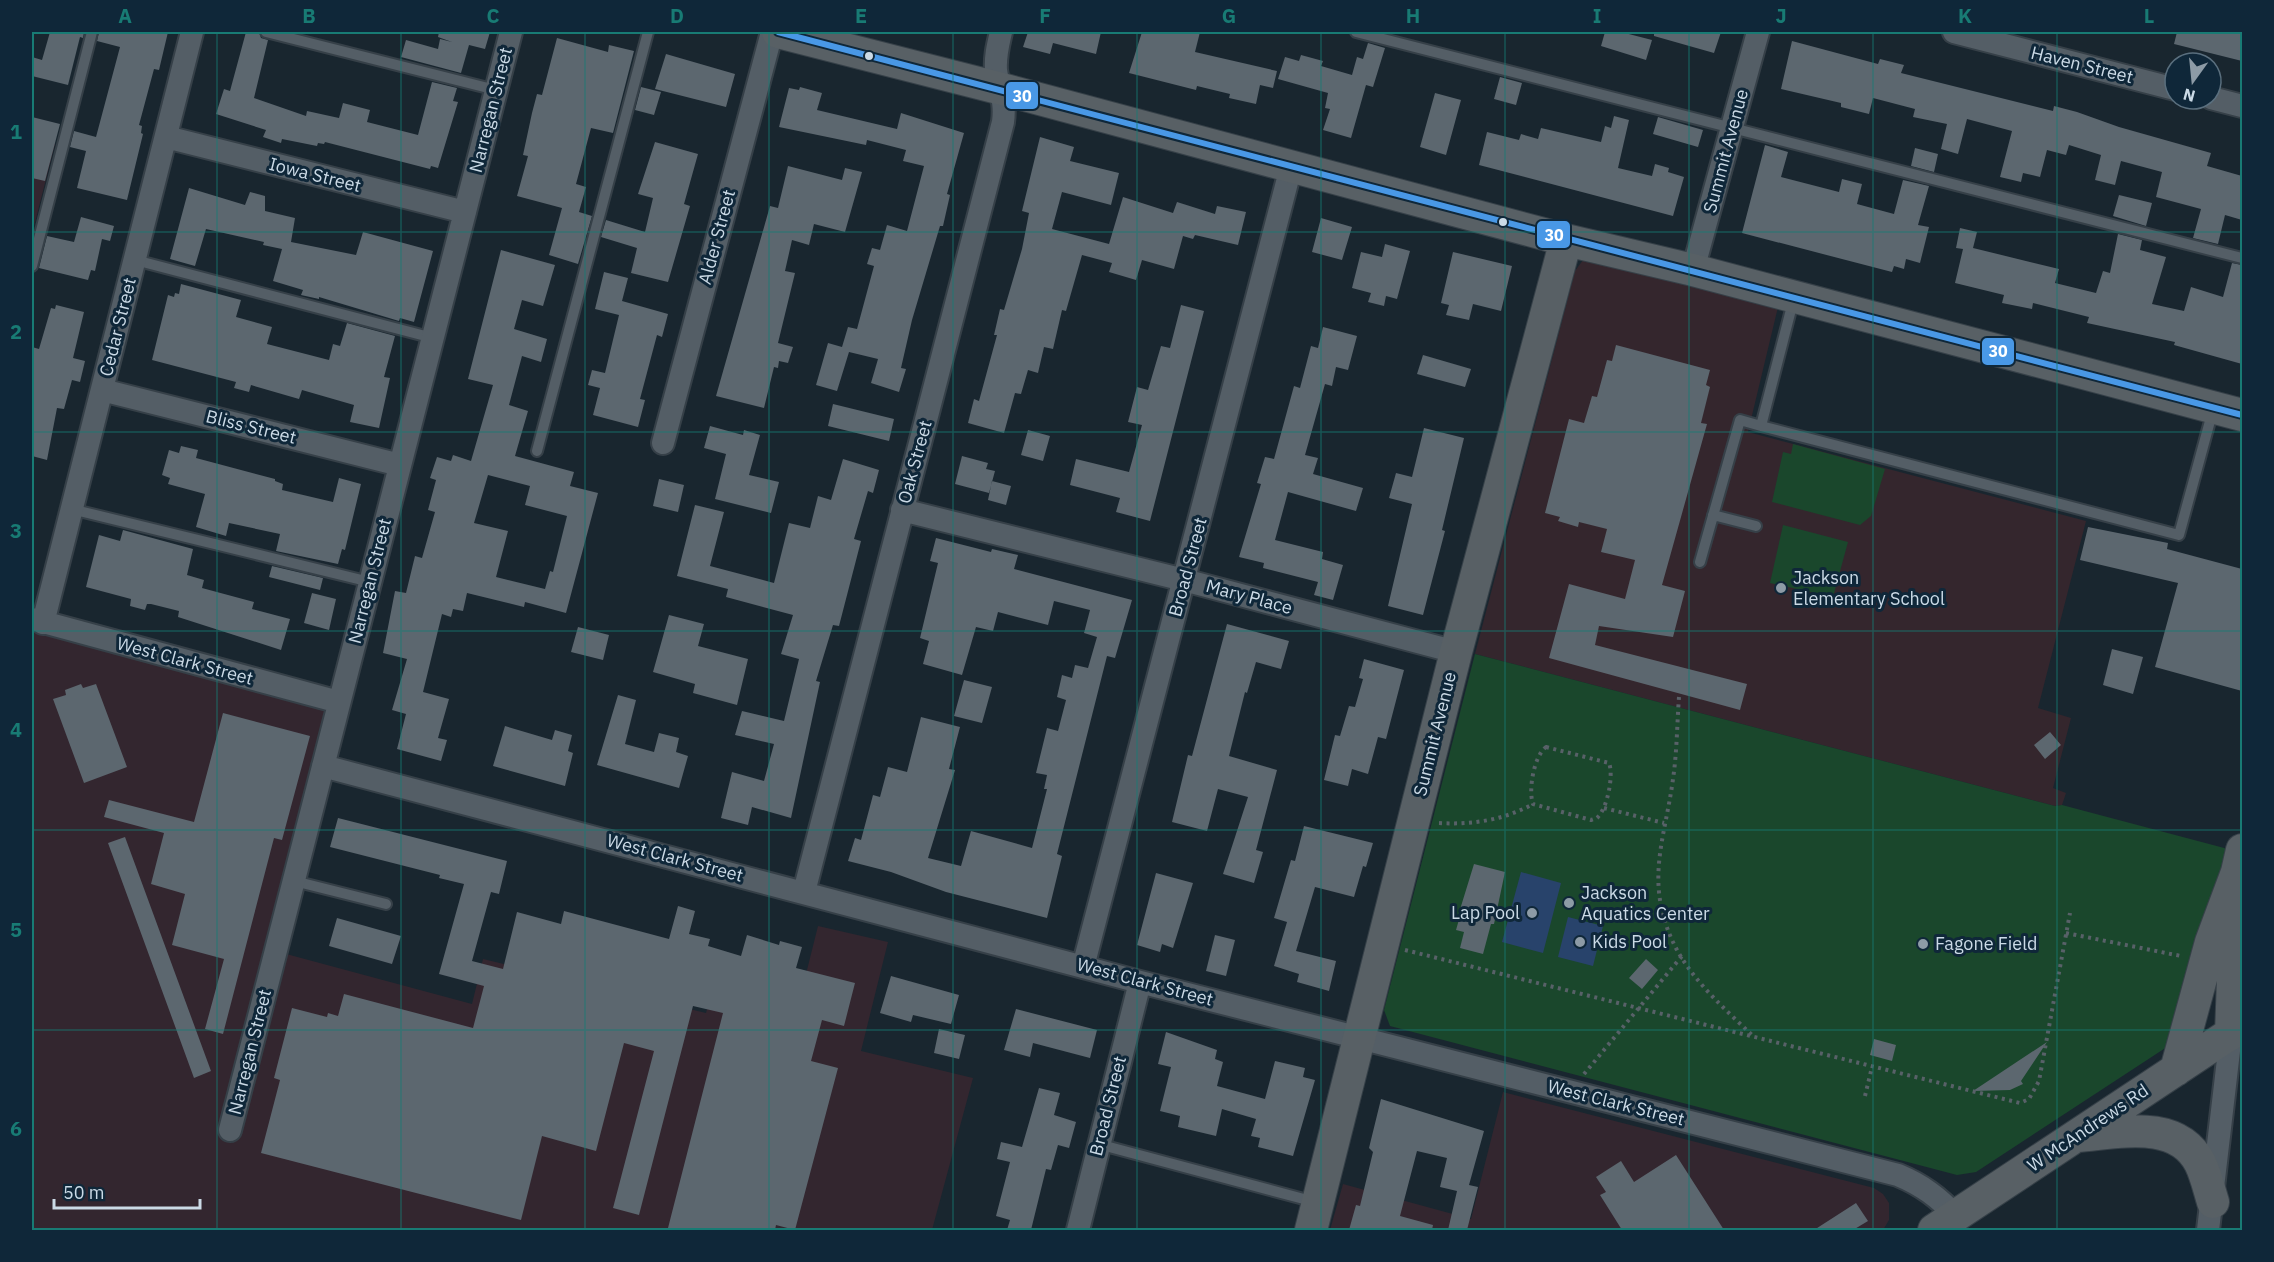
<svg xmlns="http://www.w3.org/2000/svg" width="2274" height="1262" font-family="'IBM Plex Sans',sans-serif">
  <rect width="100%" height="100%" fill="#19262f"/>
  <path fill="#33262f" d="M32,138L55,144L32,234Z
    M32,632L327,707L264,948L472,1004L483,959L706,1013L713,988L797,1010L818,926L888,942L861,1051L973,1078L932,1230H32Z
    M1503,1092L1874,1188L1883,1194L1889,1203V1220L1883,1230H1330L1343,1184L1471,1219Z"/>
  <path fill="#34262d" d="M1583,260L1591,263L1598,260L1778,307L1748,432L2086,521L2038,708L2071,718L2053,788L2066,793L2062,805L2055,806L1475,654L1575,271Z"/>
  <path fill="#1a472c" d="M1793,444L1885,469L1871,516L1860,525L1772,502L1783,452L1791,454Z
    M1783,525L1848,542L1833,597L1770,583Z
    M1475,654L2055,806L2062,805L2228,849L2173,1043L1976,1172L1957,1175L1390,1026L1384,1010Z"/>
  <path fill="#28436b" d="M1521,872L1561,883L1543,953L1502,942Z
    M1568,917L1603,926L1593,966L1558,957Z"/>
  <path fill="#5c676f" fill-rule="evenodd" d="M50,32H84L83,38L80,37L68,85L32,76V57L42,60Z
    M99,32H168L159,70L154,69L139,125L142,126L141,133L143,134L127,200L77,188L86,151L70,147L74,131L96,137L120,47L97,41Z
    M246,32H259L261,38L268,40L254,98L306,116L307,111L339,118L343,103L370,110L367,122L418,135L432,82L457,88L453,101L458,102L438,168L431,166L430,169L325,142L324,144L318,143L317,146L282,139L281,143L263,137L266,130L216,114L224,89L230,91Z
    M439,32H490L485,49L469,45L461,73L401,57L406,40L438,49L440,39L452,42L438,37Z
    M1028,32H1101L1096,54L1053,43L1050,54L1023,47Z
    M1142,32H1200L1195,52L1277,71L1273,88L1260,85L1256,104L1229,98L1230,94L1197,86L1196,90L1129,73Z
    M1605,32H1621L1652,40L1646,60L1601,46Z
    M1654,32H1721L1714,53L1654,36Z
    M2177,32H2242V61L2174,44Z
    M557,38L608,52L609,45L634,51L613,133L591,128L576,184L586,187L579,212L592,216L578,264L549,255L562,208L517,196L528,156L523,155L532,113L537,94L542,95Z
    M1792,41L1878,64L1880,59L1904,65L1901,73L2053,111L2054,106L2077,112L2119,127L2211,153L2207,166L2242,176V220L2225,215L2218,244L2193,238L2201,209L2156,197L2162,172L2121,161L2115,185L2095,180L2101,155L2069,145L2066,155L2047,150L2040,177L2023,173L2021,182L2000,177L2012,131L1967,119L1958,154L1941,149L1947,124L1913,117L1915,109L1873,98L1869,114L1841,107V103L1781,89Z
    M1368,43L1385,48L1373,87L1366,85L1351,138L1323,130L1330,109L1325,108L1328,93L1278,79L1285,57L1299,61L1301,55L1323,61L1321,66L1352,75L1357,57L1363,59Z
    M666,54L735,74L726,107L655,89Z
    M1500,77L1522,83L1516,105L1494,99Z
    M641,87L661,92L654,115L635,110Z
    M800,87L822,93L817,110L897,129L901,113L964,133L947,194L950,195L943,226H940L912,320L901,368L906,369L899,392L871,383L878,359L849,352L837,391L816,385L828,343L842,347L848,327L857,329L874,266L867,264L872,248L880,250L887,225L907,231L924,166L903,161L906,150L867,140L866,145L779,127L789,88L799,90Z
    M1435,93L1461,100L1446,155L1420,147Z
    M1614,116L1629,120L1618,168L1652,176L1655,164L1669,168L1668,172L1684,177L1673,216L1479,165L1487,132L1519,140L1521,134L1538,139L1541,128L1601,142L1605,126L1611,128Z
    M32,117L60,124L45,181L32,178Z
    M1658,117L1703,130L1698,147L1653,134Z
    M1040,137L1074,147L1070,161L1119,173L1111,205L1062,192L1052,229L1109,244L1123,197L1173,213L1177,202L1215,214L1217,206L1246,212L1238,245L1195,235L1193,239L1183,236L1174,269L1142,260L1136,280L1109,272L1112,263L1082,255L1066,311L1062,310L1053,349L1044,347L1038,373L1028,370L1021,394L1015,393L1004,433L968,423L974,399L979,401L997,335H994L1000,309L1004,310L1022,249L1029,213L1022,211Z
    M655,142L698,154L684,204L690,206L668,282L631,273L637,248L601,237L606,220L645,232L653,198L638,194Z
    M1765,145L1788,152L1781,177L1839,192L1842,179L1862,184L1857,204L1894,214L1903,180L1929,186L1918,225L1929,227L1920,263L1906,259L1904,269L1894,266L1892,272L1742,233Z
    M1915,148L1938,154L1934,172L1911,166Z
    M788,166L842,180L845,168L862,172L845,232L814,224L809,245L792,240L785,271L795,273L778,343L793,347L788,363L779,361L778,368L774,367L764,408L716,396L770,206L778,208Z
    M189,188L245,205L250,192L265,196V211L295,218L291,242L356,255L363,232L433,251L414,322L400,318L399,321L319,297V299L301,295L303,290L273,281L282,249L263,245L264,242L206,229L195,266L170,259Z
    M2119,195L2152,203L2146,226L2113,216Z
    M81,217L114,226L110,241L102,239L95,271L91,270L88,280L39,268L47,236L74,242Z
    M1321,218L1352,227L1342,260L1312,252Z
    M1960,228L1977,232L1973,248L2059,269L2055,283L2096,293L2103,271L2110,273L2118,234L2142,240L2140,250L2166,257L2152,304L2184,311L2191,287L2223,297L2232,263L2242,265V364L2174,345L2175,342L2087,323L2089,317L2033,303L2032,309L2002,303L2004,295L1955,283L1963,249L1956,248Z
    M1385,244L1410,251L1397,299L1386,296L1384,306L1368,302L1371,293L1352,288L1361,252L1382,257Z
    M501,250L555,265L543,306L522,300L514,329L547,339L541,362L522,356L509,405L528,411L515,456L574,472L570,486L598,493L566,613L525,602L524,607L467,593L463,611L453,609L451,617L442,614L423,692L449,699L438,738L447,740L441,761L397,749L406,714L392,710L407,659L383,653L395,591L406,593L415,556L422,558L435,512L428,510L436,480L430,478L437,457L451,461L453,455L471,461L493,385L468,379ZM488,475L530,486L525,505L567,516L553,572L550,571L545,589L496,577L508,531L474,523Z
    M1453,252L1512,266L1501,311L1473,304L1469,320L1446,315L1449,305L1441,303Z
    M604,272L628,278L622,301L668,314L662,337L657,335L640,399L645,400L638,427L593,415L600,388L588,385L592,370L605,373L619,315L595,309Z
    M181,284L241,300L236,317L272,327L267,344L329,360L333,344L340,346L347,323L395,336L384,377L390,378L379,428L350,422L354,405L302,390L299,399L251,385L249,392L234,388L236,382L152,360L168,295L174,297L175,293L179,294Z
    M56,305L84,312L73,358L85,361L80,382L72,380L64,409L57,408L47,460L32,456V347L39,349L51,308L55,309Z
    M1181,305L1204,311L1150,521L1116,512L1120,498L1070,485L1076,459L1129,472L1142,425L1128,422L1137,387L1148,390L1161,346L1170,348Z
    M1323,327L1357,336L1348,370L1336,367L1332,386L1325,384L1305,455L1318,458L1313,474L1363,488L1356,511L1288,492L1275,540L1323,552L1322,559L1343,565L1333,600L1314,595L1318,582L1263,568L1264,563L1239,557L1261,484L1257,483L1265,457L1274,459L1294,386L1300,388L1311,346L1318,348Z
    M1616,345L1710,370L1706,385L1710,387L1701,423L1707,424L1662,585L1685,591L1673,637L1599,626L1595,645L1747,684L1740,710L1549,658L1569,584L1625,599L1635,560L1601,552L1607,529L1579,522L1578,527L1558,521L1560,517L1545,513L1569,419L1584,423L1592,396L1597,397L1607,360L1612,361Z
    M1423,355L1471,369L1465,387L1417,374Z
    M833,404L894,419L889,441L828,426Z
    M710,426L743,435L744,430L760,435L749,475L779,482L771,513L715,499L726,454L704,448Z
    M1424,428L1464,438L1442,530L1445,531L1423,615L1388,606L1412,504L1389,498L1396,473L1412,477Z
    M1028,430L1050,436L1043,461L1021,455Z
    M181,446L198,450L196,458L275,479V481L283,484L282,490L333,502L339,478L361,484L345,550L342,549L338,564L276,551L280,534L229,523L226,536L196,527L205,494L168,484L170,478L162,475L169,450L179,453Z
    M962,456L988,463L986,469L995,471L989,493L955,484Z
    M843,459L879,470L873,493L868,491L854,539L861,541L839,626L833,625L816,681L820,682L791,818L752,807L748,825L721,818L732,772L764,781L774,744L735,735L742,711L784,721L799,659L781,654L793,615L726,597L728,589L677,576L695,505L724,512L710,566L774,583L789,523L810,528L818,496L831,500Z
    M659,479L684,485L678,512L653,506Z
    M992,481L1011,486L1006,505L988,500Z
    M2088,527L2168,543L2167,549L2242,569V691L2155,667L2178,583L2080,560Z
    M123,530L193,549L187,575L204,580L202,588L254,602L252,609L290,619L281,650L178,617L179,611L151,604H147L145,610L130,606L131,599L86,587L99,535L120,541Z
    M936,538L991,552L992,549L1018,555L1014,569L1132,600L1115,658L1107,656L1057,854L1062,856L1047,918L946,892L891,872L848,861L855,838L861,840L873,795L880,797L888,767L907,772L921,717L960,727L949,769L955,770L928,858L961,866L971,831L1032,848L1047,789H1044L1047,775L1036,773L1047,728L1058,731L1066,700L1057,697L1062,675L1072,678L1075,665L1088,668L1097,637L1084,633L1090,610L1054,601L1048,625L998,612L993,631L976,627L962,675L923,664L929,641L920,638L938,563L930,561Z
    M272,566L323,578L320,590L269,577Z
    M312,593L336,599L329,630L304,623Z
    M669,615L704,624L698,646L748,659L737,705L693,693L695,684L653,672Z
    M1227,624L1289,641L1281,669L1256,662L1247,693L1245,692L1229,756L1277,770L1256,850L1263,852L1254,883L1223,874L1248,797L1218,789L1207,831L1172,822L1188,755L1192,756Z
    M578,627L609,635L603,660L571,652Z
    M2112,649L2143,657L2133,694L2103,685Z
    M1364,659L1404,670L1386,739L1378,737L1368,774L1352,769L1348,786L1324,780L1335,735L1340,736L1349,706L1355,707L1363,679L1359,678Z
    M964,680L992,687L982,723L954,716Z
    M81,684L83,688L96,684L127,767L84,783L53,699L66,695L65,690Z
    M618,695L636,700L625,744L654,752L659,733L679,738L676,752L688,756L679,788L597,765Z
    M223,713L310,736L282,840L274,838L223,1034L205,1029L224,959L172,945L185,894L151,884L164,833L104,817L109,800L194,822Z
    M505,726L552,740L555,730L572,735L568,751L573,753L565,786L493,766Z
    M2050,732L2061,745L2045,759L2034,745Z
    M338,818L507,861L499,894L491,892L472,961L503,969L517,912L561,924L564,911L669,939L678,906L695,911L689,934L710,939L708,946L741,956L747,935L779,945L780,941L802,947L796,968L855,983L844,1026L822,1020L811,1061L838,1068L795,1230L776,1225L775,1230H679L668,1228L723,1013L693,1006L639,1215L613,1208L654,1051L624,1043L596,1151L542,1136L521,1220L261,1153L280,1080L274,1078L292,1008L327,1017L328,1013L338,1016L344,994L473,1028L484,986L439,974L464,884L439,878L440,875L330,847Z
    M1304,826L1373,843L1366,867L1363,866L1354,897L1315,887L1296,951L1336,961L1329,991L1297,982L1299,974L1274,966L1287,922L1274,918L1291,860L1295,861Z
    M125,837L211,1071L194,1078L108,843Z
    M1474,864L1505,872L1494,924H1491L1483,954L1460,948L1464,932L1456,930L1460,916H1458Z
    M1156,873L1193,883L1173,948L1162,944L1160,952L1137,945Z
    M337,918L401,936L392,964L329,946Z
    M1215,935L1235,940L1226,976L1206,971Z
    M1646,959L1658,970L1642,989L1629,978Z
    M891,976L959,995L951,1024L913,1015L911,1022L880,1013Z
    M1016,1009L1097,1030L1090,1058L1033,1043L1030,1057L1004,1050Z
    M939,1029L965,1035L959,1059L934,1053Z
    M1166,1032L1217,1050L1215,1059L1223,1062L1217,1086L1265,1099L1275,1061L1305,1068L1303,1077L1315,1080L1293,1156L1258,1147L1260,1138L1251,1136L1256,1119L1222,1109L1216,1136L1178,1127L1180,1116L1160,1111L1171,1067L1158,1064Z
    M1874,1039L1896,1045L1892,1061L1870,1055Z
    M2047,1042L2021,1081L2023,1084L2010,1090L1973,1091Z
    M1039,1088L1060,1093L1054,1115L1076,1122L1069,1148L1058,1145L1051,1170L1046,1169L1031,1230H1007L1010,1220L996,1216L1010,1162L997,1159L1001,1142L1022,1147Z
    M1381,1099L1484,1131L1469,1185L1478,1187L1467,1230H1448L1457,1191L1440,1187L1447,1158L1417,1151L1400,1216L1433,1225L1432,1230H1349L1356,1205L1360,1206L1373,1152L1369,1148Z
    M1676,1155L1724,1230H1622L1600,1195L1606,1192L1596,1177L1621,1161L1634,1182Z
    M1856,1203L1868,1221L1853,1230H1814Z"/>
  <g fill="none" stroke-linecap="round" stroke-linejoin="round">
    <defs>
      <path id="lane" d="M266,32L496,90
        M1356,32L2242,258
        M135,260L433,338
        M32,266L92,32
        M1794,298L1761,426L2179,535L2213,410
        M537,451L648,32
        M71,509L370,582
        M1713,515L1756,526
        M1700,562L1740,420L1761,426
        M294,881L386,904
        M1098,1144L1315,1202"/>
      <path id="street" d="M1954,32L2175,89
        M2211,98L2242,106
        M166,137L465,212
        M1693,270L1758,32
        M102,390L400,465
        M663,443L772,32
        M902,510L1184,580L1456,652
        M32,619L339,702
        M43,623L192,32
        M323,766L1140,982L1898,1175C1922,1185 1938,1197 1956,1216
        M804,892L1003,122C1006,100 999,91 996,70C995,56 998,45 1001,32
        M1083,967L1291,167
        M230,1130L511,32
        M1078,1230L1140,982
        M2208,1230L2231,1034"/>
      <path id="secondary" d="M778,32L1002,89L1566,240L1693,270L2242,415
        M2231,1034L2237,872L2242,850
        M2176,1070L2211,942L2237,872
        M2077,1136C2118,1133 2177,1118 2200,1163C2206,1175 2209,1189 2213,1202
        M1311,1230L1456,652L1566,240
        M1934,1230L2242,1026"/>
    </defs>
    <use href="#lane" stroke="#364048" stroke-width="14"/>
    <use href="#street" stroke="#364048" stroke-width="26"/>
    <use href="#secondary" stroke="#364048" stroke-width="34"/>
    <path stroke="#586168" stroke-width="4" stroke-dasharray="3 4.5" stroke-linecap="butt" d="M1679,697C1677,724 1677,752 1673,779C1665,839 1645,879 1672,940C1689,978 1725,1009 1754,1037
      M1546,747L1609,763C1614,776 1607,809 1597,818L1591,820L1533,804C1528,790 1534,756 1546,747Z
      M1604,808L1664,823
      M1439,823C1472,825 1504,820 1533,804
      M2066,933L2181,956
      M1405,950L2020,1103L2029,1099L2039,1081L2070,913
      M1584,1074L1682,956
      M1865,1096L1872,1067"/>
    <use href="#lane" stroke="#545e66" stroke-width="10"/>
    <use href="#street" stroke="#545e66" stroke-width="22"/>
    <use href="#secondary" stroke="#586065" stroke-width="32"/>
    <defs>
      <path id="bus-1" d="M778,32L2242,415"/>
    </defs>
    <use href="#bus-1" stroke="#0f2739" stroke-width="10"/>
    <use href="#bus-1" stroke="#4998e6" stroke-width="6"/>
  </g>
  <path fill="none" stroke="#187b74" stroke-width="1.5" stroke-opacity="0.55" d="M217,32V1230M401,32V1230M585,32V1230M769,32V1230M953,32V1230M1137,32V1230M1321,32V1230M1505,32V1230M1689,32V1230M1873,32V1230M2057,32V1230M32,232H2242M32,432H2242M32,631H2242M32,830H2242M32,1030H2242"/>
  <g fill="#cbdae6" stroke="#0f2739" stroke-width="2">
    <circle cx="869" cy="56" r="5"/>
    <circle cx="1503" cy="222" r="5"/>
  </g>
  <g fill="#8d9ba6" stroke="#0f2739" stroke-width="2">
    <circle cx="1781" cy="588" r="6"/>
    <circle cx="1569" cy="903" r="6"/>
    <circle cx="1532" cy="913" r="6"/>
    <circle cx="1580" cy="942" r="6"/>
    <circle cx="1923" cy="944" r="6"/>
  </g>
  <g text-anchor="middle" stroke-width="6" stroke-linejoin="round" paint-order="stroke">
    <g font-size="18" fill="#cbdae6" stroke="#0f2739">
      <text transform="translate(2082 65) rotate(14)" y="6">Haven Street</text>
      <text transform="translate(491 110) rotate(-76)" y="6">Narregan Street</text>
      <text transform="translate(1726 151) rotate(-75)" y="6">Summit Avenue</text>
      <text transform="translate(315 175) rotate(14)" y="6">Iowa Street</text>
      <text transform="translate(717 237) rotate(-75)" y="6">Alder Street</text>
      <text transform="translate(118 327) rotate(-76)" y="6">Cedar Street</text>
      <text transform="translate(251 427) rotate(14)" y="6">Bliss Street</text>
      <text transform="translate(915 462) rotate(-75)" y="6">Oak Street</text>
      <text transform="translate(1188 567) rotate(-75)" y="6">Broad Street</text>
      <text transform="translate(370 581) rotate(-76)" y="6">Narregan Street</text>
      <text transform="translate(1249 597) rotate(15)" y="6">Mary Place</text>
      <text transform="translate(185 661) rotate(15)" y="6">West Clark Street</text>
      <text transform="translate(1435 734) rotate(-76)" y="6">Summit Avenue</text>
      <text transform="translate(675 858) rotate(15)" y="6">West Clark Street</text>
      <text transform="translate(1145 982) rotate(15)" y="6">West Clark Street</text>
      <text transform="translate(250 1052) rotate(-76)" y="6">Narregan Street</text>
      <text transform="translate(1616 1103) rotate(14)" y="6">West Clark Street</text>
      <text transform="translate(1108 1106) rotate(-76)" y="6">Broad Street</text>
      <text transform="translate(2088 1128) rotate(-34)" y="6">W McAndrews Rd</text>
    </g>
    <g font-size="18" fill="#cbdae6" stroke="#0f2739" text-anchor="start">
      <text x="1793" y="584">Jackson<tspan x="1793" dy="21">Elementary School</tspan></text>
      <text x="1581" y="899">Jackson<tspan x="1581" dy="21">Aquatics Center</tspan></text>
      <text x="1520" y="919" text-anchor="end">Lap Pool</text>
      <text x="1592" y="948">Kids Pool</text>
      <text x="1935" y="950">Fagone Field</text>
    </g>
  </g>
  <g stroke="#0f2739" stroke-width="2">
    <rect x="1005" y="81" width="34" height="29" rx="6" fill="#4998e6"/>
    <rect x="1536" y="220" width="35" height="29" rx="6" fill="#4998e6"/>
    <rect x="1981" y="337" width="34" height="29" rx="6" fill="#4998e6"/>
  </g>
  <g font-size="16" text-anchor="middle" font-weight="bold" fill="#fff">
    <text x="1022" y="102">30</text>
    <text x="1554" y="241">30</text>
    <text x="1998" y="357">30</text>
  </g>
  <rect width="2274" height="1262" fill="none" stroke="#0f2739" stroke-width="66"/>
  <g transform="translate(2193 81) rotate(195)"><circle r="28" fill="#0f2739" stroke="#5a6f7e" stroke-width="1.5"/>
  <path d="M0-4.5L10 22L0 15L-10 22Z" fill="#8d9ba6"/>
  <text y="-9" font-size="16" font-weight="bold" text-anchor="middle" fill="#cbdae6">N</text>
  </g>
  <path d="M54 1199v9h146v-9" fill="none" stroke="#cbdae6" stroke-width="3"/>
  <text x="63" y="1199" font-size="18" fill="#cbdae6" stroke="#0f2739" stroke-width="4.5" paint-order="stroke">50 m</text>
  <rect x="33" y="33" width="2208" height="1196" fill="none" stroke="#187b74" stroke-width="2"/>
  <g font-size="20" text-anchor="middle" font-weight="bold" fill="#187b74">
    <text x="125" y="23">A</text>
    <text x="309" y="23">B</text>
    <text x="493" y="23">C</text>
    <text x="677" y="23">D</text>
    <text x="861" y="23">E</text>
    <text x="1045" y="23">F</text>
    <text x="1229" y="23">G</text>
    <text x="1413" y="23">H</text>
    <text x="1597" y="23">I</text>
    <text x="1781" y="23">J</text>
    <text x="1965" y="23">K</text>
    <text x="2149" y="23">L</text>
    <text x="16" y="139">1</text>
    <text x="16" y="339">2</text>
    <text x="16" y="538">3</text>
    <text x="16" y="737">4</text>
    <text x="16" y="937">5</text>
    <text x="16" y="1136">6</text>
  </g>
</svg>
